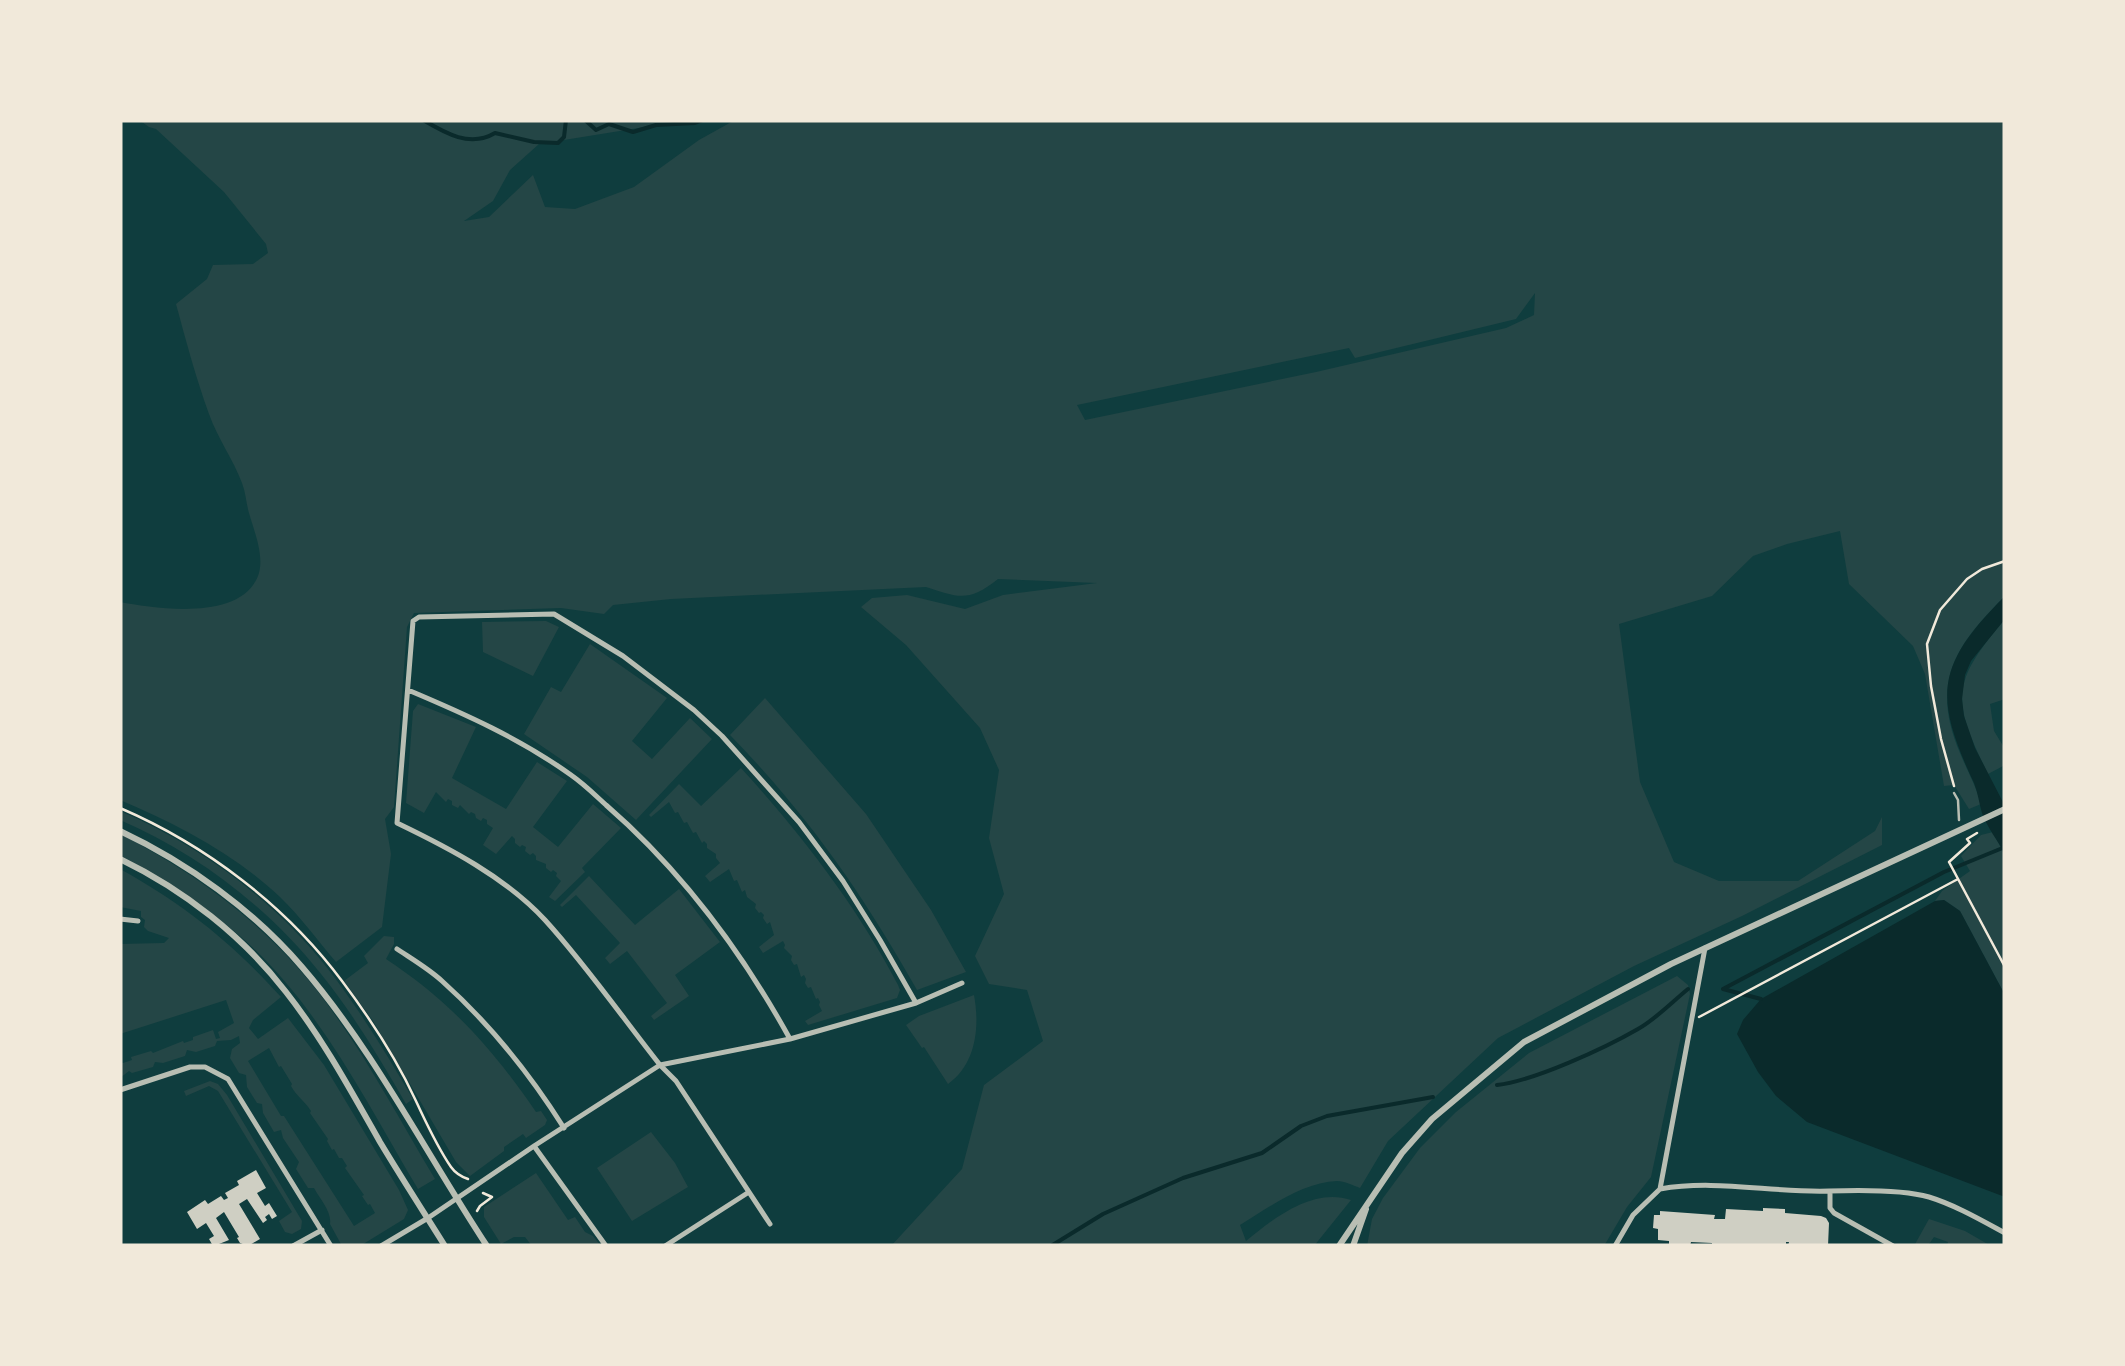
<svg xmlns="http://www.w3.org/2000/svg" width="2125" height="1366" font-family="Commissioner,sans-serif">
  <rect width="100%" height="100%" fill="#0f3d3e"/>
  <path fill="#244646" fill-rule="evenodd" d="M139,120H688L539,144L510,170L493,201L464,221L489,217L533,175L545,207L575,209L634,187L699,140L735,120H2005V596C1955,646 1930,682 1960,753C1967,770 1976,786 1981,804L1969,809L1954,785L1944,786L1925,674L1913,646L1849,584L1840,531L1787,544L1753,556L1712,596L1619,624L1640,782L1674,862L1719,881H1798L1875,831L1882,817V845L1742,916L1634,966L1498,1038L1388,1141L1360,1188C1352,1185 1345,1181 1337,1181C1303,1182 1268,1208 1240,1225L1246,1241C1274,1218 1313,1187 1351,1200L1314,1246H891L962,1169L984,1085L1043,1041L1027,990L989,984L975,956L1004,894L989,838L999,770L980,728L906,645L861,607L872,598L907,595L965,609L1003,595L1097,583L998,579C969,602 959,598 926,587L671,599L613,605L604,614L561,608L414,613L407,627L394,807L385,819L391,854L382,927L336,962C318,941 300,916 280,897C236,855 175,823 120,800V602C157,609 244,622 259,573C264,554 254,531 249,513C246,503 246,493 242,483C233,459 218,439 209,414C196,378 186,341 176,304L207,279L213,265L253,264L268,253L266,244L224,192L156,129L149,127ZM1535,293L1534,315L1506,328L1316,372L1085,420L1077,405L1349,348L1355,358L1516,319Z
    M2005,619V699L1990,704L1994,731L2005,749V765L1988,774C1951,699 1951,683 2005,619Z
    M546,621L559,627L533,676L483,652L482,622Z
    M590,644L667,698L632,741L652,759L690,718L712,739L636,820L587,777L524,734L551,687L561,692Z
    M765,698L866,814L931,910L966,972L917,990C863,894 807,814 730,735Z
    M418,704L476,727L452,778L506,809L537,762L567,781L533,827L558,847L593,804L621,828L582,868L585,872L555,901L549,897L561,881L556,876L557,873L553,870L551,872L546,868V864L536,860V856L533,853L530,855L525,851L526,847L522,845L520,847L515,843V839L512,836L496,854L483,845L493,828L487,824V820L483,818L481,821L476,818L475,814L471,812L469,814L460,805L458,808L452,805V801L448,799L446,802L436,792L424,813L406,803L413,711Z
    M741,768C801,834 857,906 898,985L900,990L897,998L808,1025L805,1021L822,1011L819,1005L820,1002L818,998L816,999L811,987L808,988L805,983L806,979L804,975L801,977L797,964L794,965L791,960L792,956L784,948L785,945L783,941L763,953L759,947L774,935L770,922L767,924L763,918L764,915L761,912L759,913L755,908L756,904L747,897L745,890L742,892L737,880L734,881L729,869L710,882L705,876L720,863L716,858V854L707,848V844L704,841L702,843L696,832L693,833L687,822L684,823L678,812L675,813L669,802L651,817L649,815L679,784L701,806Z
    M120,811C200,845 275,901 328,969C360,1010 387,1055 413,1099L406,1104C380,1059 354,1015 321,974C269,908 197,853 120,820Z
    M1993,832L2005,856V995L1960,911L1944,900L1935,901L1942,891L1970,871L1961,856L1981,835Z
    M120,834C205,878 280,935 335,1015C372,1067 402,1124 435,1179L418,1189C366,1102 319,1005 241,937C205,906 163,879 120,856Z
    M120,869C185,905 231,942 281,997L253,1020L249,1028L258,1039L288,1018L324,1065L399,1190L408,1210L404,1219L360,1246H342L330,1224C332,1212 320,1199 314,1188H308L296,1169L299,1162L283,1138L281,1130L274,1132L263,1113L262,1104L257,1103L247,1087L246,1075L239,1073L230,1058L232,1049L240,1043L239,1036L231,1040L217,1041L215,1046L196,1052L187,1050L185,1056L163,1063L155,1062L153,1067L132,1073L129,1071L120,1078V1061L123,1063L132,1060L131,1057L151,1051L153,1053L183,1041L184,1043L193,1040V1037L213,1030L216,1039L220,1038L218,1032L234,1023L226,1000L120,1034V944L164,943L169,938L148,931L144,927L145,920L141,917V911L120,907ZM269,1048L279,1067L281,1066L292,1084L291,1086C297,1097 304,1100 311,1111L310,1113L328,1139L327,1141L332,1150L334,1149L339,1158H342L347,1166L345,1168L364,1195L362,1196L368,1205L370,1204L375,1213L354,1226L284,1116H281L248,1061Z
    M589,876L635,925L679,889L720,942L675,975L689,996L654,1020L651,1016L667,1003L627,951L610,964L605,958L620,943L576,895L562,907L560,905Z
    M384,936L394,937V944L386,959C451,1002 492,1048 536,1112L541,1111L547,1120L545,1125L526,1138L523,1134L504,1147V1151L470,1176L456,1162L373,1021L344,981L368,963L364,956Z
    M1677,976L1688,985L1690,994L1651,1177L1627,1207L1604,1246H1367L1372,1219L1383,1198L1420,1148L1456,1112L1529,1053Z
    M974,995C980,1027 976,1064 948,1084L924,1047L922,1048L906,1025L919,1016Z
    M210,1081L218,1084L227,1095L302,1221L301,1229L292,1234L285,1232L279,1221L292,1212L218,1091L209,1086L186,1096L184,1091Z
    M651,1132L675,1163L688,1187L632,1221L597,1168Z
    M536,1173L568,1220L575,1217L585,1232L593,1236L601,1246H532L525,1237H514L501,1244L484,1217V1207Z
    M1929,1219L1965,1231L1991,1246H1947L1948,1242L1934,1237L1929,1244L1931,1246H1914Z"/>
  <path fill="#0a2a2b" d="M2005,596V619L1971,661L1965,675L1962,699L1964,716L1975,748L2005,806V854C1998,841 1987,827 1982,813C1979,803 1978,793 1974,783C1933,696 1936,665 2005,596Z
    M1944,900L1960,911L2005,995V1197L1807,1122L1776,1096L1758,1072L1737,1034L1743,1020L1761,999L1935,901Z"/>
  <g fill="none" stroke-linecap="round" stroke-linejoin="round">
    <path stroke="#0a2a2b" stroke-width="4" d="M423,120C445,133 470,148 495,133L534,142L558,143L564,137L566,120
      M585,120L596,130L609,124L633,132L656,125L695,123L703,120
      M1723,989L1944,872L2005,847
      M1723,989L1761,999
      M1497,1085C1534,1081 1605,1048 1638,1029C1656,1019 1672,1002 1688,989
      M1051,1246L1103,1214L1183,1178L1262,1153L1301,1126L1327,1116L1433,1097"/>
  </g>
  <path fill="#cfcfc3" d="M256,1170L266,1188L257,1193L265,1206L269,1203L277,1216L272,1219L269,1214L265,1217L267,1220L263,1223L247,1199L239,1204L260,1239L248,1246L240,1243L237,1238L239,1237L224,1212L216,1218L229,1240L219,1244L220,1246H213L209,1239L214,1236L206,1223L197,1229L187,1212L205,1200L208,1204L221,1196L224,1200L228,1198L225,1193L239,1185L237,1181Z
    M1763,1208L1785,1209V1213L1821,1216L1826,1218L1829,1223L1828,1246H1788L1789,1242H1786V1246H1712V1243L1691,1242L1690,1246L1669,1245V1241L1658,1240V1229L1653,1228L1654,1215H1660V1211L1715,1215L1714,1219H1725L1726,1209L1763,1211Z"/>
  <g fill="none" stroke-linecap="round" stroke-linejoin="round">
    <path stroke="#f1e9da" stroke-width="2.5" d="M1954,786L1941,739L1931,686L1927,644L1940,610L1967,579L1982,569L2005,561
      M120,808C206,845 286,906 342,981C369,1017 396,1058 415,1099C426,1122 436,1145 451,1167C456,1174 462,1177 468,1179
      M1977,833L1967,839L1970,843L1949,862L2005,967
      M1699,1017L1958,879
      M477,1211L480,1206L492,1197L483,1193"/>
    <path stroke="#b8beb3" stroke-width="2.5" d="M1954,793L1958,800L1959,820"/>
    <path stroke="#b8beb3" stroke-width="5" d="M408,690C465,714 521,739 571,775C584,784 595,795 606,805C682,871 742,952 790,1039
      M120,919L138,921
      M397,949C412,959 429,969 442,981C490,1024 530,1074 564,1128
      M120,1090L190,1067H205L228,1079L331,1246
      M534,1146L606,1246
      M1660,1189C1716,1179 1773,1193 1829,1191C1858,1190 1901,1189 1929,1197C1955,1205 1981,1220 2005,1233
      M1830,1191V1208L1834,1213L1893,1246
      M770,1224L676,1081L660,1065C622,1017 586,965 545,920C505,877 449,848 397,823L413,621L419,617L554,614L623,656L694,710L722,736L799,822L843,881L880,940L916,1003
      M293,1246L322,1230
      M381,1246L428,1218L534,1146L660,1065L790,1039L916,1003L962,983
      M665,1246L749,1192
      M1615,1246L1633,1215L1660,1189L1705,948"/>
    <path stroke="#b8beb3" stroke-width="6" d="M120,831C188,863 253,910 302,967C373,1049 427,1155 487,1246
      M120,859C184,890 243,936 286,992C323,1039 351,1091 380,1142C401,1177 423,1211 445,1246
      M1339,1246L1402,1153L1432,1119L1524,1042L1671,964L2005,809
      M1353,1246L1366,1209"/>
  </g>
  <rect width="2125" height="1366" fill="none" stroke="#f1e9da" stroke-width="245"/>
</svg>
